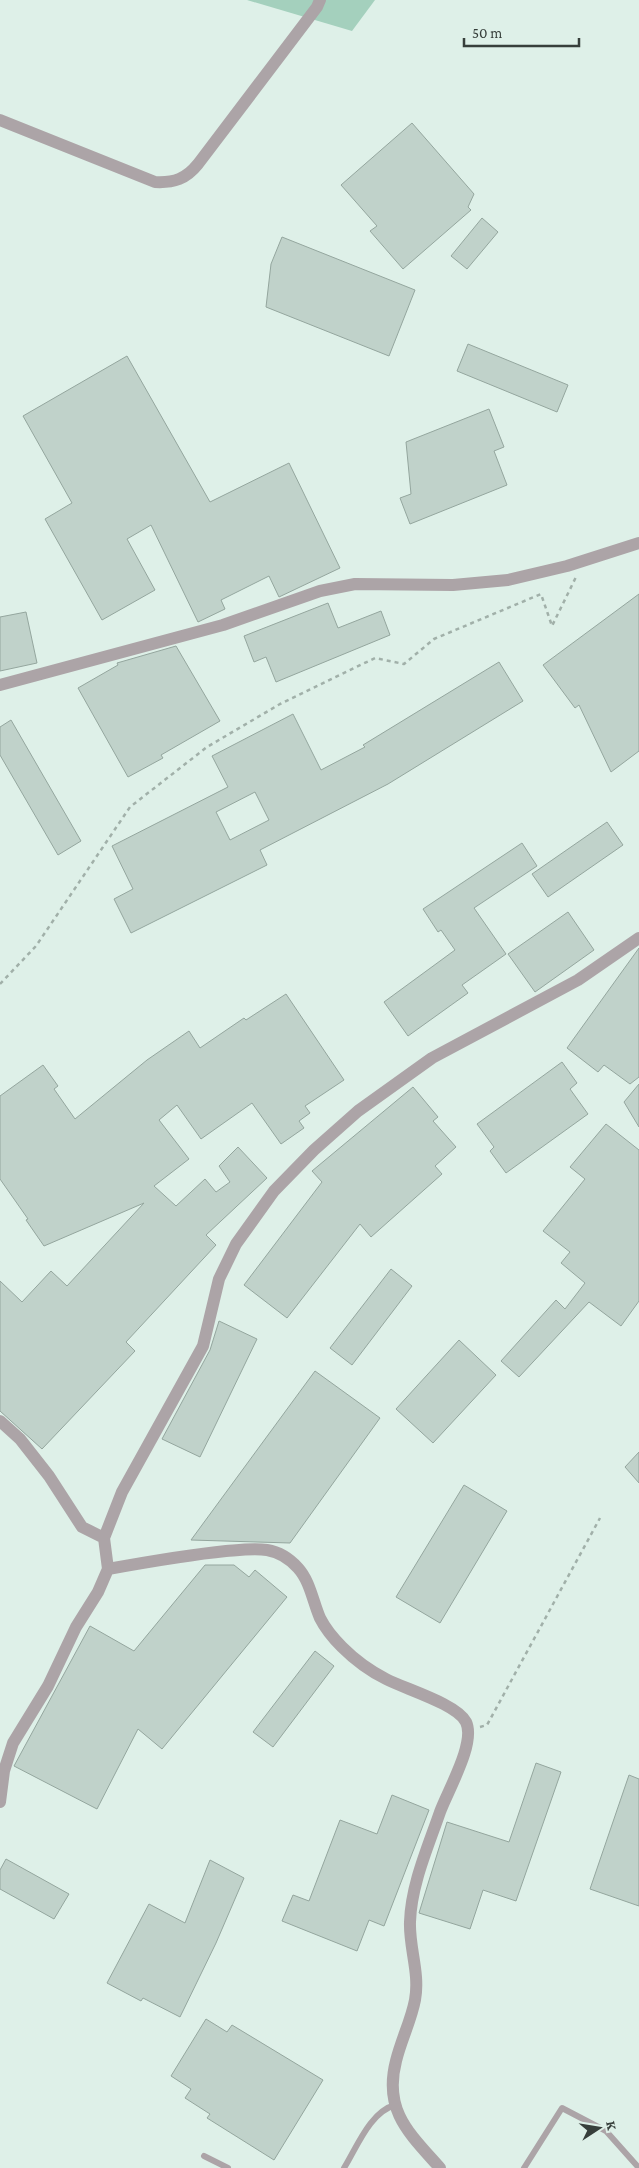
<svg xmlns="http://www.w3.org/2000/svg" width="639" height="2168" font-family="'Crimson Pro',serif">
  <rect width="100%" height="100%" fill="#def0e8"/>
  <path fill="#a4d0bd" d="M247,0H375L352,31Z"/>
  <path fill="#c0d2ca" stroke="#94a69e" fill-rule="evenodd" d="M412,123L474,194L468,207L471,210L403,269L370,231L377,226L341,185Z
    M482,218L498,232L467,269L451,256Z
    M282,237L415,290L389,356L266,307L271,264Z
    M468,344L568,385L557,412L457,371Z
    M127,356L210,502L289,463L340,568L279,597L269,576L221,600L225,609L198,622L151,525L127,539L155,590L102,620L45,519L72,503L23,416Z
    M489,409L504,447L494,451L507,485L410,524L400,498L411,494L406,442Z
    M639,594V751L611,772L579,705L575,708L543,665Z
    M328,603L338,628L381,611L390,635L276,682L266,657L254,662L244,636Z
    M26,612L37,663L0,671V617Z
    M176,646L220,721L161,755L163,758L128,777L78,688L118,665L117,663Z
    M499,662L523,701L388,784L260,850L267,865L131,933L114,899L133,889L112,846L228,787L212,756L293,714L321,770L365,747L363,745ZM255,792L269,820L230,840L216,812Z
    M11,720L81,841L58,855L0,755V727Z
    M607,822L623,845L548,897L532,874Z
    M522,843L537,866L474,908L506,954L462,985L468,993L408,1036L384,1002L455,950L441,930L438,932L423,909Z
    M568,912L594,950L535,992L508,954Z
    M639,948V1077L630,1084L604,1065L598,1072L567,1048Z
    M286,994L344,1080L305,1106L310,1113L299,1121L304,1128L281,1144L252,1103L201,1139L177,1105L159,1120L189,1159L154,1186L176,1206L205,1179L216,1192L230,1182L219,1166L238,1147L267,1178L206,1235L216,1245L126,1342L135,1351L42,1449L0,1411V1281L22,1302L51,1271L67,1286L144,1203L44,1246L26,1220L28,1219L0,1179V1096L43,1065L58,1086L54,1089L75,1119L147,1060L189,1031L200,1048L244,1018L246,1020Z
    M562,1062L577,1083L570,1089L588,1114L506,1173L490,1151L494,1147L477,1124Z
    M639,1084V1127L624,1102Z
    M413,1087L438,1117L433,1121L456,1147L435,1166L442,1174L371,1237L360,1224L287,1318L244,1285L322,1182L312,1171Z
    M606,1124L639,1150V1301L621,1326L589,1302L519,1377L501,1361L556,1300L565,1309L585,1283L561,1263L570,1252L543,1231L585,1179L570,1167Z
    M391,1269L412,1286L352,1365L330,1348Z
    M219,1321L257,1339L200,1457L162,1439L210,1350Z
    M459,1340L496,1375L433,1443L396,1409Z
    M315,1371L380,1418L290,1543L191,1540Z
    M639,1452V1483L625,1467Z
    M464,1485L507,1511L440,1623L396,1597Z
    M205,1565H234L249,1577L255,1570L287,1597L162,1749L138,1729L97,1809L14,1766L90,1626L134,1651Z
    M315,1651L334,1666L273,1747L253,1732Z
    M536,1763L561,1772L516,1901L483,1890L470,1929L419,1913L447,1822L509,1842Z
    M629,1775L639,1779V1906L590,1889Z
    M392,1795L429,1810L384,1926L369,1920L357,1951L282,1921L293,1895L309,1901L340,1820L377,1834Z
    M6,1859L69,1894L54,1919L0,1889V1870Z
    M210,1860L244,1878L216,1943L180,2017L143,1998L141,2001L107,1983L149,1904L185,1923Z
    M206,2019L227,2032L232,2025L323,2080L274,2160L207,2118L210,2114L185,2098L191,2089L171,2076Z"/>
  <g fill="none" stroke-linecap="round" stroke-linejoin="round">
    <path stroke="#a1b0a9" stroke-width="2.5" stroke-dasharray="4 4" stroke-linecap="butt" d="M0,984L36,946L130,807L207,747L280,704L375,658L404,664L434,639L541,594L552,626L576,577
      M480,1727L487,1725L600,1518"/>
    <path stroke="#aca4a7" stroke-width="6" d="M204,2156L228,2168
      M344,2168C357,2147 370,2112 395,2105
      M524,2168L562,2108L606,2131L639,2168"/>
    <path stroke="#aca4a7" stroke-width="12" d="M0,120L155,182C174,183 186,179 198,164L317,7L320,0
      M0,685L223,625L320,591L355,584L453,585L508,580L567,566L639,543
      M0,1421L20,1439L49,1476L82,1527L104,1538
      M108,1569C147,1562 186,1555 226,1551C239,1550 254,1548 267,1550C279,1552 290,1559 298,1568C310,1581 313,1602 320,1618C325,1628 334,1639 342,1647C355,1660 370,1671 386,1679C405,1689 457,1704 466,1722C476,1743 448,1790 440,1812C428,1847 411,1885 410,1922C409,1948 420,1973 415,2000C411,2021 401,2040 396,2061C383,2111 410,2134 440,2168
      M0,1802L4,1771L13,1743L48,1686L76,1627L98,1592L108,1569L104,1538L122,1492L203,1346L219,1279L236,1244L274,1191L314,1150L358,1111L432,1058L578,980L639,938"/>
  </g>
  <g transform="translate(599 2128) rotate(78)" stroke="#def0e8" stroke-width="4" paint-order="stroke">
  <path d="M0-4L9 19L0 12L-9 19Z" fill="#373f3b"/>
  <text y="-8" font-size="14" font-weight="bold" text-anchor="middle" fill="#373f3b">K</text>
  </g>
  <path d="M464 38v8h115v-8" fill="none" stroke="#373f3b" stroke-width="2.5"/>
  <text x="472" y="38" font-size="15" fill="#373f3b" stroke="#def0e8" stroke-width="4" paint-order="stroke">50 m</text>
</svg>
